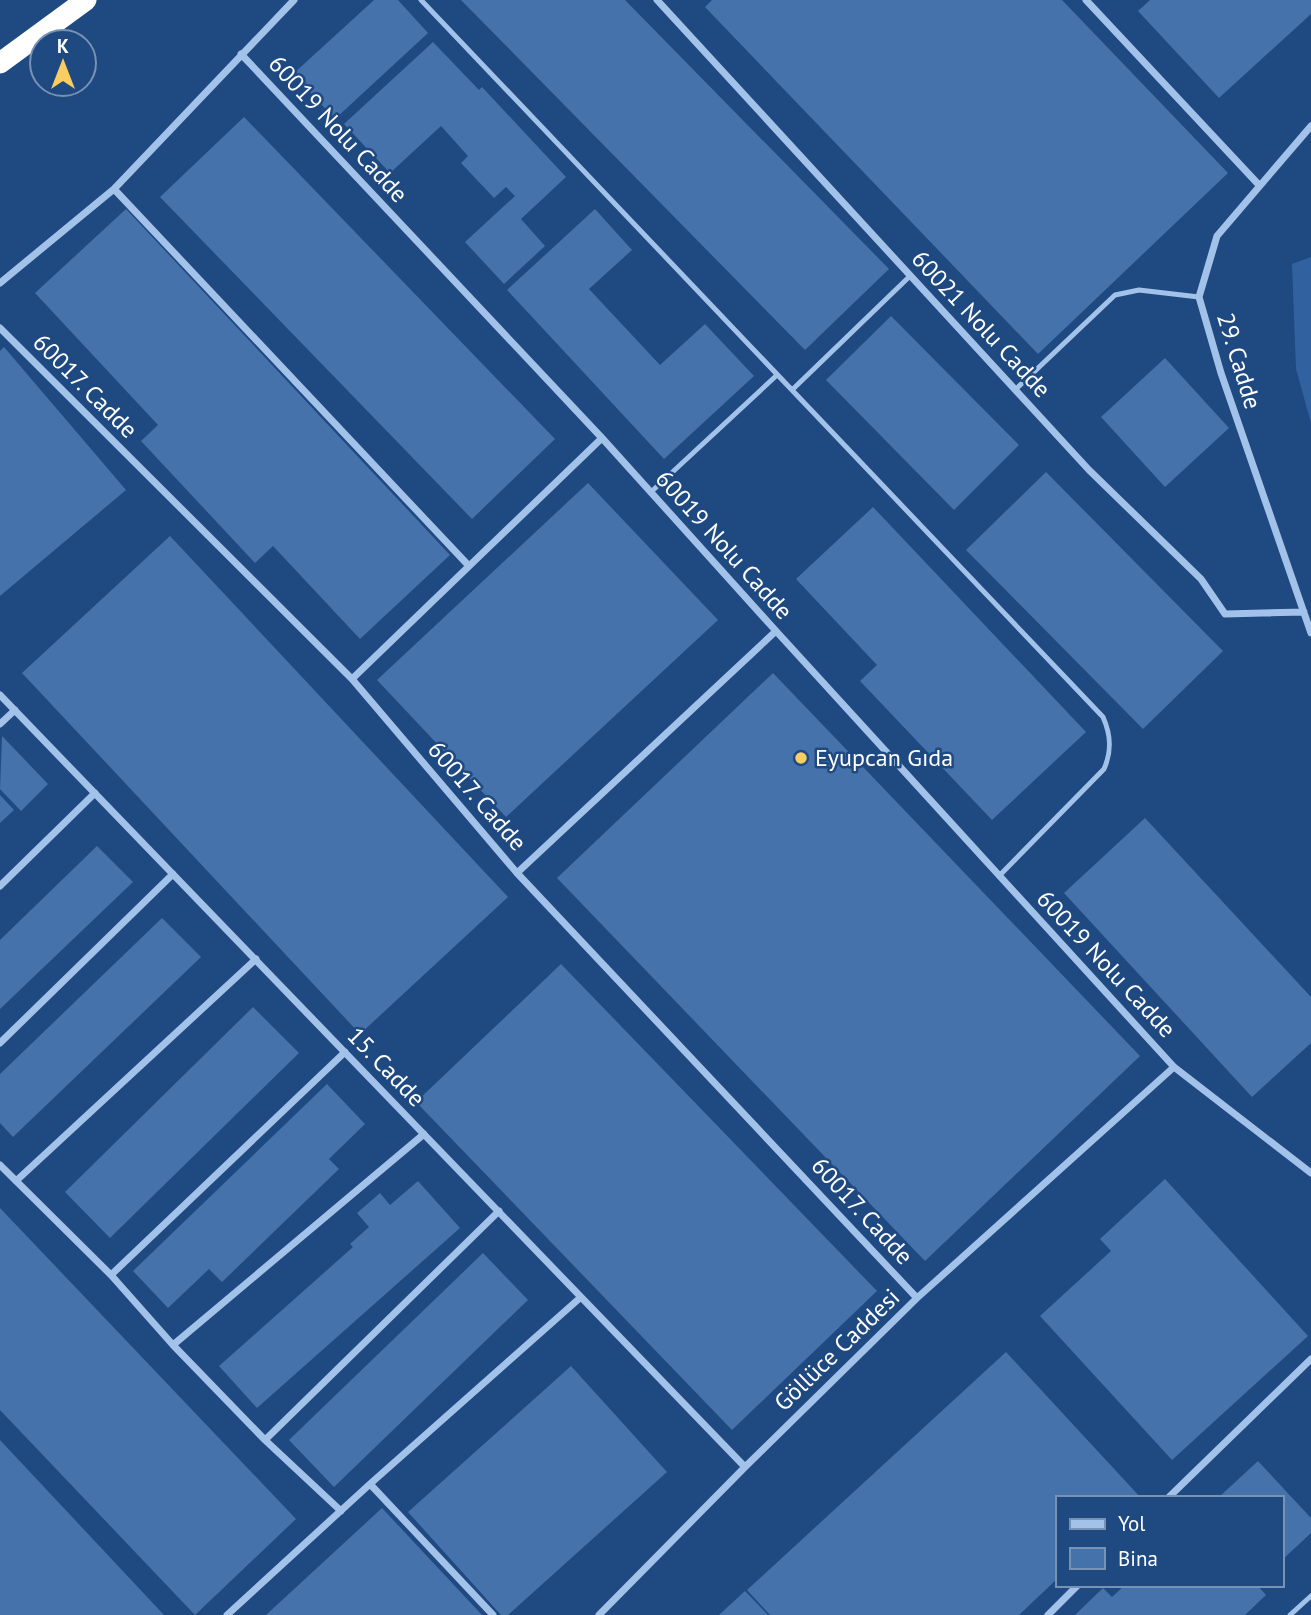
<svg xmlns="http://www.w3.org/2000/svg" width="1311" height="1615" font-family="'PT Sans',sans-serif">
  <rect width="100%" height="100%" fill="#1e4981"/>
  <path fill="#31629f" d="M1311,257V423L1296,369L1292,264Z"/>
  <path fill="#4672ab" d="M374,0H398L428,33L335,119L293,74Z
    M461,0H625L889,269L805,350Z
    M712,0H1062L1228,173L1038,354L705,7Z
    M1150,0H1311V14L1219,98L1138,11Z
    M433,42L479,90L482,87L566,177L521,219L545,246L504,284L465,242L515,196L506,187L494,198L461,163L468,156L441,126L390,173L344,124Z
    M244,117L555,439L472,519L160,197Z
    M126,209L450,555L360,639L273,546L255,563L141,441L158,425L35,293Z
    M595,209L632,250L589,289L660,365L705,324L754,376L664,459L507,290Z
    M891,316L1019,445L954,510L826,380Z
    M4,347L126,490L0,596V351Z
    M1165,358L1229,428L1165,487L1101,417Z
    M1046,472L1223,651L1143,729L966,550Z
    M588,483L718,620L506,817L377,680Z
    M873,507L1086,732L992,820L860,681L877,665L796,579Z
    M170,536L508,897L360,1034L22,673Z
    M773,673L1140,1056L925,1261L557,878Z
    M2,736L48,784L21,811L0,789Z
    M0,795L14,810L0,823Z
    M1145,818L1311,997V1043L1252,1097L1064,893Z
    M97,846L133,882L0,1009V940Z
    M162,918L201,957L13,1137L0,1123V1074Z
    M561,964L877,1291L732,1430L416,1102Z
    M253,1007L299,1053L110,1238L65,1192Z
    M327,1084L365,1124L329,1159L339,1169L222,1282L209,1269L168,1308L133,1271Z
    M1165,1179L1308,1336L1172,1460L1040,1316L1111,1251L1100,1239Z
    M418,1181L460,1228L257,1408L219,1366L353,1247L350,1244L369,1227L357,1213L380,1193L390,1205Z
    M0,1208L296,1519L195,1615L0,1410Z
    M483,1253L528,1300L334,1487L289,1440Z
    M1006,1352L1141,1498H1057V1579L1019,1615H770L747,1590Z
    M571,1366L667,1472L508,1615H501L408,1512Z
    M0,1440L164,1615H0Z
    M1258,1461L1311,1518V1533L1281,1561V1498H1218Z
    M382,1508L482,1615H266Z
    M1125,1585H1257L1266,1595L1245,1615H1075L1103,1588L1112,1597Z
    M745,1591L768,1615H719Z"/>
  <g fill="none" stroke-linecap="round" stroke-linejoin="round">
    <path stroke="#a3c2e9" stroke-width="5" d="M421,0L1103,717C1111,735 1112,751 1104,769L999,876
      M792,390L910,276
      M1015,390L1115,295L1139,290L1199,297
      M651,492L777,375
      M1290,1615L1311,1596"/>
    <path stroke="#a3c2e9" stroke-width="7" d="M657,0L1089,470L1201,579L1225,614L1304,612
      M1086,0L1259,185
      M241,54L602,438L776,631L1174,1067L1311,1173
      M1311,126L1217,236L1199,297L1221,373L1311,633
      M114,189L469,566
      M0,283L114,189L294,0
      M0,328L352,679L517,873L917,1298
      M352,679L602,438
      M0,695L745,1467
      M0,724L15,710
      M517,873L776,631
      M0,886L95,793
      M0,1043L173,874
      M0,1165L111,1275L173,1345L265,1440L341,1511
      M16,1181L256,959
      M111,1275L345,1052
      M173,1345L424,1134
      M265,1440L499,1211
      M370,1484L493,1615
      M1168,1498L1311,1359
      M227,1615L370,1484L581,1297
      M599,1615L745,1467L917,1298L1174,1067
      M1048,1615L1078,1585"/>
    <path stroke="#fff" stroke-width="21" d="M0,63L86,0"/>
  </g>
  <circle fill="#f8cd61" stroke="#1e4981" stroke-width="2.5" cx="801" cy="758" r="7"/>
  <g text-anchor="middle" stroke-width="5" stroke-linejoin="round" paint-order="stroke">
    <g font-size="24" fill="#fff" stroke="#1e4981">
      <text transform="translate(338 129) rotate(47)" y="8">60019 Nolu Cadde</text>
      <text transform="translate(981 324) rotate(47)" y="8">60021 Nolu Cadde</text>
      <text transform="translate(1239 361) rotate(73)" y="8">29. Cadde</text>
      <text transform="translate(85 386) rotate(45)" y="8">60017. Cadde</text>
      <text transform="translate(724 545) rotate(48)" y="8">60019 Nolu Cadde</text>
      <text transform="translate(477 796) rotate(49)" y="8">60017. Cadde</text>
      <text transform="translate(1106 964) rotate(47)" y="8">60019 Nolu Cadde</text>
      <text transform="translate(386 1067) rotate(46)" y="8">15. Cadde</text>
      <text transform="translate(862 1211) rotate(47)" y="8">60017. Cadde</text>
      <text transform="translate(837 1350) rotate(-44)" y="8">Göllüce Caddesi</text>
    </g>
    <g font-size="24" fill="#fff" stroke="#1e4981" text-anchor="start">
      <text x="815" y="766">Eyupcan Gıda</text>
    </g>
  </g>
  <rect x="1056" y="1496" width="228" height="91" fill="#1e4981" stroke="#7892b3" stroke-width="2"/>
  <rect x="1070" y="1519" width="35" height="10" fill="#a3c2e9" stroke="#7892b3" stroke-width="2"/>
  <text x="1118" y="1531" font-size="21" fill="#ffffff">Yol</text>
  <rect x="1070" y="1548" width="35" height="21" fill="#4672ab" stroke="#7892b3" stroke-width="2"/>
  <text x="1118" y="1566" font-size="21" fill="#ffffff">Bina</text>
  <g transform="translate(63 63)"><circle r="33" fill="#1e4981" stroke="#7892b3" stroke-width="2"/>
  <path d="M0-5L12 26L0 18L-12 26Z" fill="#f8cd61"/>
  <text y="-10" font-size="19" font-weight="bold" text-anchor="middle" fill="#ffffff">K</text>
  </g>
</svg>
